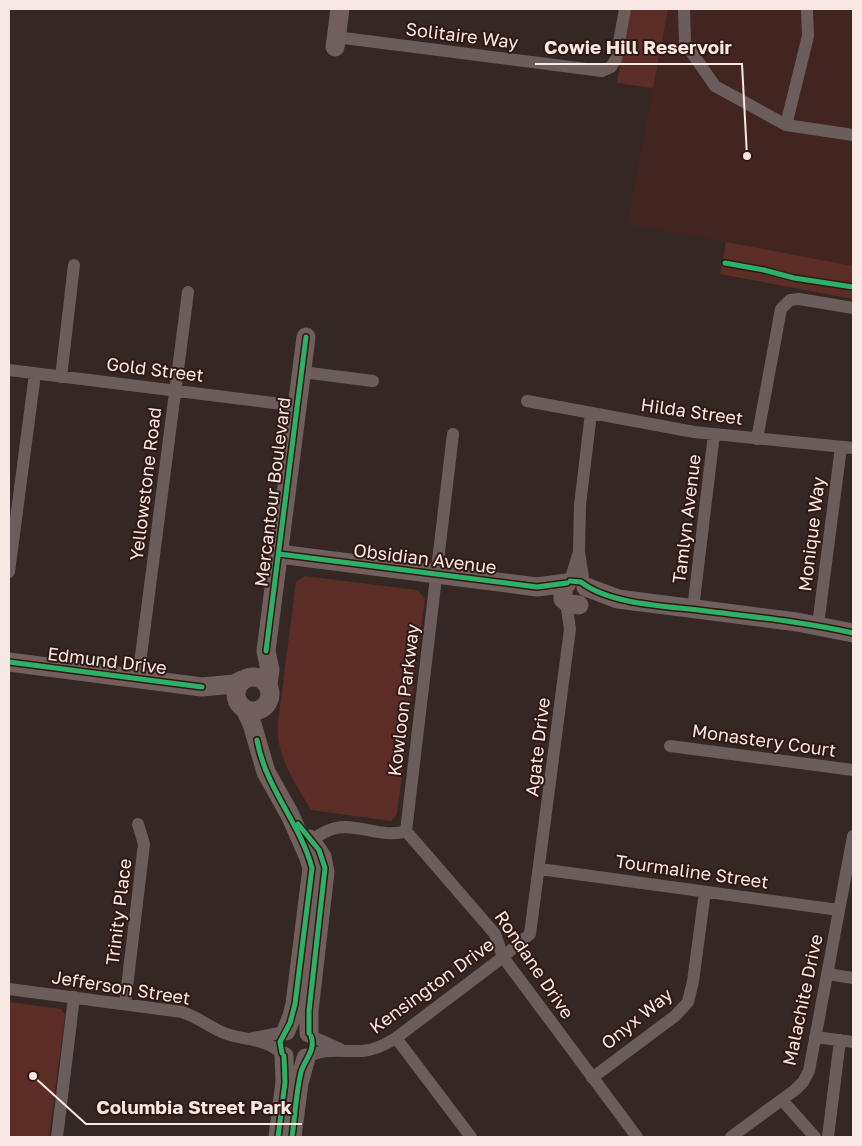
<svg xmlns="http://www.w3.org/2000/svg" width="862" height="1146" font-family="'Golos Text',sans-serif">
  <rect width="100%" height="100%" fill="#342724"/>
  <path fill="#422521" d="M668,9H853V266L627,224Z"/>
  <path fill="#5c2d26" d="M630,9H668L653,88L617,83Z
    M726,242L853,266V299L720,274Z
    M305,576L417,590L425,599L397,814L391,821L311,810C295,782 275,756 278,722L296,582Z
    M9,1002L61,1009L65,1015L49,1137H9Z"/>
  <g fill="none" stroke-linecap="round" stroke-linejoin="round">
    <path stroke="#6b5d5b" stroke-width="12" d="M684,9L685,43L715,86L786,125L853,135
      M336,37L602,71L611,67L616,59L625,9
      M786,125L808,36L807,9
      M9,370L298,406
      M302,372L373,381
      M61,377L74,265
      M527,401L694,432L853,448
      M757,439L781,309L790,300L799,299L853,308
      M9,572L35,374
      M567,583L570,581L579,552
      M584,584L579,552L580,505L591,413
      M693,609L714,434
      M818,625L841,447
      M138,679L188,292
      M670,746L853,770
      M406,831L453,434
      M305,844C315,838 325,830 336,828C358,823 383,839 406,831L495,934L503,957L637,1137
      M540,869L839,910
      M827,974L853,978
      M9,989L182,1012C198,1017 209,1027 224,1033C245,1041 267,1037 284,1056
      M125,1004L144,844L138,824
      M311,1036L340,1049
      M815,1037L853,1042
      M253,1038L285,1032
      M396,1038L471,1137
      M306,1058C323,1047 344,1052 362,1051C375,1050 385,1045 396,1038L503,957L530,934L570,629L566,602
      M592,1078L675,1016L688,1002L693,981L705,892
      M782,1100L815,1137
      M57,1137L74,997
      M731,1137L795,1090L803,1082L809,1071L853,836
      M828,1137L840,1040"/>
    <path stroke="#705f5c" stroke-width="19" d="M335,47L340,9
      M279,554L537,587L567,583
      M567,583L563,589V599L569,604L579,605
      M586,587L618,599L797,622L853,633
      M9,662L202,687L234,684L242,680
      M236 694a17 17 0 1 1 34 0a17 17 0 1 1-34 0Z
      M268,685L270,670L266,651L306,337
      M245,709L252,724L266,772L290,815L309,858L312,868L295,1004L292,1016L286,1031
      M309,1033V1011L325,872L322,857L310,839
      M278,1137L285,1082L284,1056
      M292,1137L299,1083L306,1058"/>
    <defs>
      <path id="cycleway" d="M725,263L764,270L794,278L853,287
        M279,554L537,587L567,583
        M570,581L581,582C610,605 669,606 706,611C755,617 805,622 853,633
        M266,651L306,337
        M9,662L202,687
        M257,740C265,787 300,823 312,868L295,1004L290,1023L280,1042L282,1053
        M298,824L319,850L325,868L309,1011V1033
        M278,1137L285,1082L284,1056
        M292,1137C295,1116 296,1093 301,1072C305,1059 316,1050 311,1036"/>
    </defs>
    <use href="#cycleway" stroke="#301814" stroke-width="8"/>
    <use href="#cycleway" stroke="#2db169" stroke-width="5"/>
  </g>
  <g text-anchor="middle" stroke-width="4" stroke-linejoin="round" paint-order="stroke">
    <g font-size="18" fill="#f8e7e3" stroke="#301814">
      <text transform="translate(462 36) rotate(7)" y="6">Solitaire Way</text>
      <text transform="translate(155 370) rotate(7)" y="6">Gold Street</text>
      <text transform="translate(692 412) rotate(8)" y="6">Hilda Street</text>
      <text transform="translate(146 484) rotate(-83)" y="6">Yellowstone Road</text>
      <text transform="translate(273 492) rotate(-83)" y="6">Mercantour Boulevard</text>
      <text transform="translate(687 519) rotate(-83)" y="6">Tamlyn Avenue</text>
      <text transform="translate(812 534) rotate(-83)" y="6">Monique Way</text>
      <text transform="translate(425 559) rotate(7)" y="6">Obsidian Avenue</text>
      <text transform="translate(107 661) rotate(7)" y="6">Edmund Drive</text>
      <text transform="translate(404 700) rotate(-83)" y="6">Kowloon Parkway</text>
      <text transform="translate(764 741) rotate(8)" y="6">Monastery Court</text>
      <text transform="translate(538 747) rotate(-83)" y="6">Agate Drive</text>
      <text transform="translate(692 872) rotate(8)" y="6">Tourmaline Street</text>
      <text transform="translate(119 912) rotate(-83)" y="6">Trinity Place</text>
      <text transform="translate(534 965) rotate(56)" y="6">Rondane Drive</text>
      <text transform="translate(432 986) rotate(-36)" y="6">Kensington Drive</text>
      <text transform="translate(121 988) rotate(9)" y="6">Jefferson Street</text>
      <text transform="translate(803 1000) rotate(-78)" y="6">Malachite Drive</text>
      <text transform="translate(637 1019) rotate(-39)" y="6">Onyx Way</text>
    </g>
  </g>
  <path fill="none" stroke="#f8e7e3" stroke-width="2" d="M747 156L742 64H535M33 1076L86 1124H302"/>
  <g fill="#f8e7e3" stroke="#301814" stroke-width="2">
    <circle cx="747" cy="156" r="5"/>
    <circle cx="33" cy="1076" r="5"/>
  </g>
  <g font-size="19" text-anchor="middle" font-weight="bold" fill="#f8e7e3" stroke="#301814" stroke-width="4" stroke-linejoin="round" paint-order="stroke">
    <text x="638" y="54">Cowie Hill Reservoir</text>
    <text x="194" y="1114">Columbia Street Park</text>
  </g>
  <rect width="862" height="1146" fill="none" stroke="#f8e7e3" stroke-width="20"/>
</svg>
